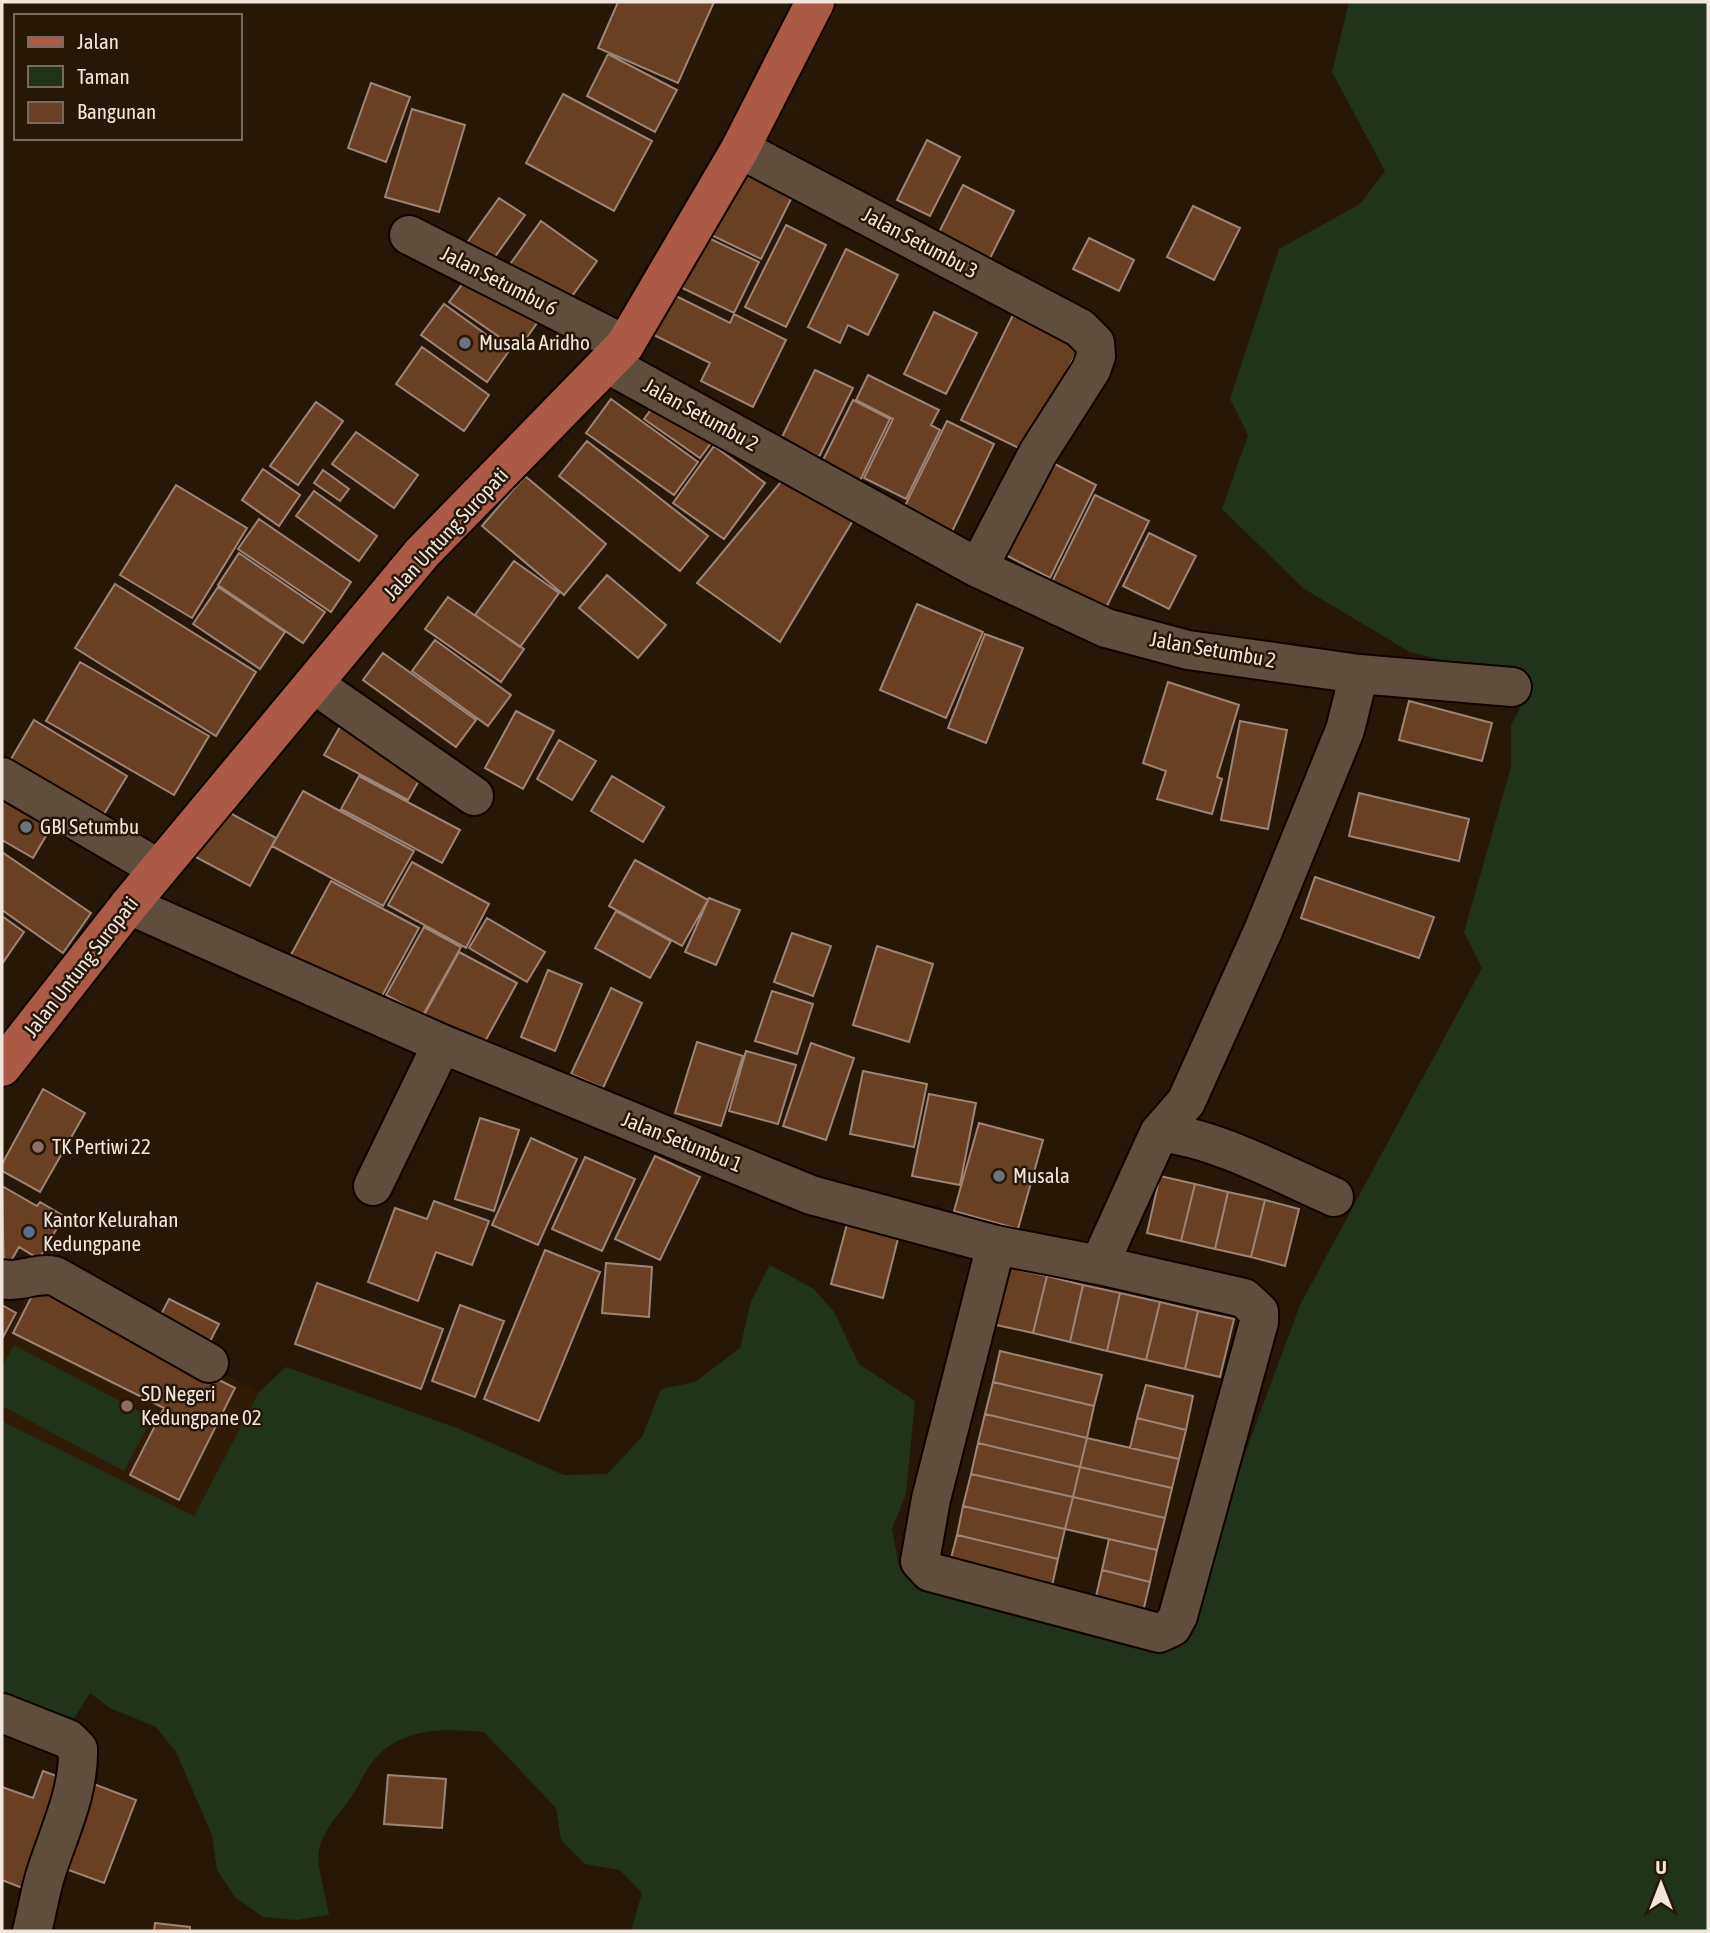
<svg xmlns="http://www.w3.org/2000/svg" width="1710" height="1933" font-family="'Asap Condensed',sans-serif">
  <rect width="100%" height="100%" fill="#271707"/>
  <path fill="#301b05" d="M37,1277L259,1392L194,1516L2,1421V1344Z"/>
  <path fill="#22331c" d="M1349,2H1708V1931H631L642,1893L620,1870L585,1864L561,1840L556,1808L484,1732C440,1728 395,1727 368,1768C362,1777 358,1787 352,1796C340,1814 323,1828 319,1851C316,1866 327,1899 329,1915L296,1920L263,1917L236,1898L217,1870L212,1835L176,1752L156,1727L110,1708L90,1693L70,1725L2,1703V1421L194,1516L259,1392L286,1367L457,1428L564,1475L607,1474L642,1437L661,1389L695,1382L740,1348L751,1301L770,1265L814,1289L834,1312L859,1364L915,1401L906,1494L892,1529L899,1567L922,1587L1175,1643L1300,1305L1482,968L1464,932L1511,767V725L1533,683L1410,652L1303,588L1222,509L1248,435L1230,399L1279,249L1360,204L1385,171L1332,72Z
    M14,1345L152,1418L124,1471L2,1406V1367Z"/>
  <path fill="#6a4023" stroke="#9d8576" stroke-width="2" d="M618,2H714L678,83L598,48Z
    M608,54L677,90L655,132L587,96Z
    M371,83L410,97L386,162L348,148Z
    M563,94L652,141L614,211L526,163Z
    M412,109L465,125L439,212L385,197Z
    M927,140L960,157L930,216L897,200Z
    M735,166L793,195L761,259L703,231Z
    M963,185L1014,211L987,264L936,238Z
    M499,198L525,215L489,265L464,247Z
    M1193,206L1240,228L1214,280L1167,257Z
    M541,221L597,261L565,306L508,267Z
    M786,225L826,245L786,327L745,307Z
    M698,233L759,262L734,313L674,284Z
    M1089,238L1134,260L1119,291L1073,269Z
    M846,249L898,275L868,335L848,325L840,343L808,327Z
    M469,275L537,323L518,350L449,302Z
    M674,295L730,323L734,314L786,340L753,407L701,381L710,363L654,335Z
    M444,304L509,351L487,382L421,335Z
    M934,312L977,333L946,394L904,374Z
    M1013,315L1079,347L1027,452L961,420Z
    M422,347L489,395L464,431L396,384Z
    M815,370L853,388L819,457L781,439Z
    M868,375L939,410L931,425L940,430L906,499L864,478L893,419L856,400Z
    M611,399L698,462L674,495L586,433Z
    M658,400L719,432L700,458L644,419Z
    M853,400L890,419L855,491L817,472Z
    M316,402L343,421L298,485L270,466Z
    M947,421L994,444L949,538L901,514Z
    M356,432L418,475L394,508L332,464Z
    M587,441L708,536L680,571L559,476Z
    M714,446L765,483L724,539L673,503Z
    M1047,460L1096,485L1050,578L1002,553Z
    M263,469L300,495L279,526L242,500Z
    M323,470L349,489L340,501L314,483Z
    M790,471L858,512L780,642L697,583Z
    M525,476L606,544L564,595L482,526Z
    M176,485L247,528L192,618L120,575Z
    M314,491L377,536L359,561L296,516Z
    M1095,495L1149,521L1102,616L1048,590Z
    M259,519L351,582L331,612L238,549Z
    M1149,533L1196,556L1169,609L1123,586Z
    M239,553L325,612L303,643L218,585Z
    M514,561L559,593L520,647L475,615Z
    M607,575L666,625L638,658L579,608Z
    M115,584L256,672L216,736L75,648Z
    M218,587L285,632L260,669L193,624Z
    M448,597L524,649L501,682L425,629Z
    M917,604L983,632L946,718L880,690Z
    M985,634L1023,648L986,743L948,728Z
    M435,640L511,695L488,726L412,671Z
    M383,653L476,720L456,747L363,680Z
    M80,662L209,736L174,795L46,721Z
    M1168,682L1239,705L1217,777L1222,779L1212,814L1157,799L1166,771L1143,763Z
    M1409,701L1492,723L1482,761L1399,740Z
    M516,711L554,731L523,789L485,768Z
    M34,720L127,776L98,824L5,769Z
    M1240,721L1287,730L1268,829L1221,820Z
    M341,725L425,770L408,800L324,755Z
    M559,740L596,761L572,800L537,779Z
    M359,776L460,830L442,863L341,809Z
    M612,776L664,807L643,842L591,811Z
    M2,781L59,814L33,858L2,840Z
    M303,791L414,851L383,906L272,846Z
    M1359,793L1469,819L1459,861L1349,836Z
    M219,807L276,838L250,886L192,855Z
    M2,852L91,913L63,953L2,910Z
    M635,860L708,900L682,946L609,906Z
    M412,862L489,904L466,948L388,905Z
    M1315,877L1434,917L1419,958L1301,918Z
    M331,881L419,928L375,1009L287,962Z
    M709,898L740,910L716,965L685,952Z
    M616,911L671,941L650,978L595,948Z
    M2,916L24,932L2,964Z
    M487,918L545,952L527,982L469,948Z
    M424,927L461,947L423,1015L386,995Z
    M792,933L831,946L813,996L774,982Z
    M877,946L933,964L909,1042L853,1025Z
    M459,952L517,983L482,1047L424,1015Z
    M548,970L582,984L555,1051L521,1037Z
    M611,988L642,1003L603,1088L571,1074Z
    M772,991L813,1004L797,1054L755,1041Z
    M697,1042L743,1056L721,1126L675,1113Z
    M811,1043L854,1058L826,1140L783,1126Z
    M746,1051L796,1065L778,1124L729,1111Z
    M863,1071L927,1084L914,1147L850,1134Z
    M43,1089L85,1113L40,1192L2,1171V1164Z
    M929,1094L976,1103L960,1185L912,1176Z
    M480,1118L519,1130L494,1211L455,1199Z
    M979,1123L1043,1140L1018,1229L954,1211Z
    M531,1138L577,1159L538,1245L492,1225Z
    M655,1156L700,1177L660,1260L615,1239Z
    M585,1157L635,1179L602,1251L552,1229Z
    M1160,1176L1195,1184L1181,1241L1147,1233Z
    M1195,1184L1228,1192L1215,1249L1181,1241Z
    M2,1186L37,1206L40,1202L64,1216L39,1259L19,1247L4,1273Z
    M1228,1192L1265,1200L1251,1257L1215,1249Z
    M1265,1200L1299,1209L1285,1266L1251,1257Z
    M434,1201L489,1221L472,1265L436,1252L418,1301L368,1282L395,1208L427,1219Z
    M850,1213L901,1227L883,1298L831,1284Z
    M545,1250L600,1272L539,1421L484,1399Z
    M606,1263L652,1267L649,1317L602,1313Z
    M1010,1268L1047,1276L1033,1333L996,1325Z
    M1047,1276L1083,1285L1070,1342L1033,1333Z
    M317,1283L443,1329L421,1389L295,1344Z
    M1083,1285L1120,1293L1107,1351L1070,1342Z
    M36,1288L235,1388L179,1500L130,1475L164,1408L13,1333Z
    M1120,1293L1160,1302L1146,1360L1107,1351Z
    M169,1299L219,1324L203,1355L153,1330Z
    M1160,1302L1198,1311L1185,1369L1146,1360Z
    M2,1305L16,1313L2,1339Z
    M460,1305L504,1321L475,1397L432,1381Z
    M1198,1311L1234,1319L1220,1377L1185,1369Z
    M1000,1351L1102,1375L1094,1406L993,1382Z
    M993,1382L1094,1406L1087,1438L985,1414Z
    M1146,1385L1193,1396L1186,1430L1137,1418Z
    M985,1414L1087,1438L1080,1467L978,1443Z
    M1137,1418L1186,1430L1179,1459L1130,1448Z
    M1087,1438L1179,1459L1172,1488L1080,1467Z
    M978,1443L1080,1467L1073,1497L971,1474Z
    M1080,1467L1172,1488L1165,1518L1073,1497Z
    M971,1474L1073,1497L1065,1529L963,1506Z
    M1073,1497L1165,1518L1157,1550L1065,1529Z
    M963,1506L1065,1529L1058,1559L957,1535Z
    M957,1535L1058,1559L1052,1586L950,1562Z
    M1109,1539L1157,1550L1150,1582L1102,1570Z
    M1102,1570L1150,1582L1143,1612L1095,1601Z
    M43,1771L73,1782L35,1893L2,1880V1787L33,1798Z
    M388,1775L446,1779L442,1828L384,1824Z
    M83,1780L136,1800L104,1883L52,1864Z
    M155,1923L190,1927V1931H154Z"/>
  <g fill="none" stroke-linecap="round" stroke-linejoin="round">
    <defs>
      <path id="minor" d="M740,149L1080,328L1095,343L1096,356L1091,370L1038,453L978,568
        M409,235L625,345
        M1359,674L1512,687
        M315,685L474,796
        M2,777L159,869
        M129,905L442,1044L811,1195L996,1245L1099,1265L1159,1133L1186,1102L1263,931L1345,730L1359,674L1188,650L1106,628L978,568L610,365
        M1159,1133C1210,1135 1286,1176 1334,1197
        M373,1186L442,1044
        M996,1245L931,1499L920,1561L930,1572L1159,1633L1172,1627L1178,1616L1259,1322V1312L1244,1298L1099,1265
        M2,1279C20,1283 36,1272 55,1276L209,1363
        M2,1713L68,1739L78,1749C79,1793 59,1832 46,1873C40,1892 37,1912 32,1931"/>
      <path id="major" d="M2,1067L129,905L422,553L625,345L740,149L815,2"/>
    </defs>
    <use href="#minor" stroke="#0f0300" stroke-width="42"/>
    <use href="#major" stroke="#0f0300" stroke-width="42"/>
    <use href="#minor" stroke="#604e3d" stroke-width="38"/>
    <use href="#major" stroke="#ab5b45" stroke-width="38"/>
  </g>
  <g fill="#6b7280" stroke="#271707" stroke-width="2.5">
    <circle cx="465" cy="343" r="7"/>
    <circle cx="26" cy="827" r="7"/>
    <circle cx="999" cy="1176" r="7"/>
  </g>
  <g fill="#8d6e63" stroke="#271707" stroke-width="2.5">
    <circle cx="38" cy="1147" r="7"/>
    <circle cx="127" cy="1406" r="7"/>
  </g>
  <circle fill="#5c6f8a" stroke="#271707" stroke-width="2.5" cx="29" cy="1232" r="7"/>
  <g text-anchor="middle" stroke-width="5" stroke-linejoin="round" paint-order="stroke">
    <g font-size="21" fill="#f1e6db" stroke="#271707">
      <text transform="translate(920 243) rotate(28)" y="7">Jalan Setumbu 3</text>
      <text transform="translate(499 281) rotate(27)" y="7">Jalan Setumbu 6</text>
      <text transform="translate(701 415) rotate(29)" y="7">Jalan Setumbu 2</text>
      <text transform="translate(446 534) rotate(-47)" y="7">Jalan Untung Suropati</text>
      <text transform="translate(1213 650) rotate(10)" y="7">Jalan Setumbu 2</text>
      <text transform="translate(81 967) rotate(-52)" y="7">Jalan Untung Suropati</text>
      <text transform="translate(682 1142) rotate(22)" y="7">Jalan Setumbu 1</text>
    </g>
    <g font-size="21" fill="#f1e6db" stroke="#271707" text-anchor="start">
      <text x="479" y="350">Musala Aridho</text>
      <text x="40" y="834">GBI Setumbu</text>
      <text x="52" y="1154">TK Pertiwi 22</text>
      <text x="1013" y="1183">Musala</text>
      <text x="43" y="1227">Kantor Kelurahan<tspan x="43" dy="24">Kedungpane</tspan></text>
      <text x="141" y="1401">SD Negeri<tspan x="141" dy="24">Kedungpane 02</tspan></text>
    </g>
  </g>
  <rect width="1710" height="1933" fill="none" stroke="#f1e6db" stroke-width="7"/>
  <rect x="14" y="14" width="228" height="126" fill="#271707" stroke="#786a5c" stroke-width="2"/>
  <rect x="28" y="37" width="35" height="10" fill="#ab5b45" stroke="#786a5c" stroke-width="2"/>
  <text x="77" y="49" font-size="21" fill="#f1e6db">Jalan</text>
  <rect x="28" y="66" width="35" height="21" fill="#22331c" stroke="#786a5c" stroke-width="2"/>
  <text x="77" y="84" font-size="21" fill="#f1e6db">Taman</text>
  <rect x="28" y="102" width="35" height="21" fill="#6a4023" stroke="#786a5c" stroke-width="2"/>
  <text x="77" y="119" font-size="21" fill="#f1e6db">Bangunan</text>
  <g transform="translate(1661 1884)" stroke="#271707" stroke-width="5" paint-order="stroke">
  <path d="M0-5L12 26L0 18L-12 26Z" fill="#f1e6db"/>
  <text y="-10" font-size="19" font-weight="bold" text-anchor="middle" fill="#f1e6db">U</text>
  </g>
</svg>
